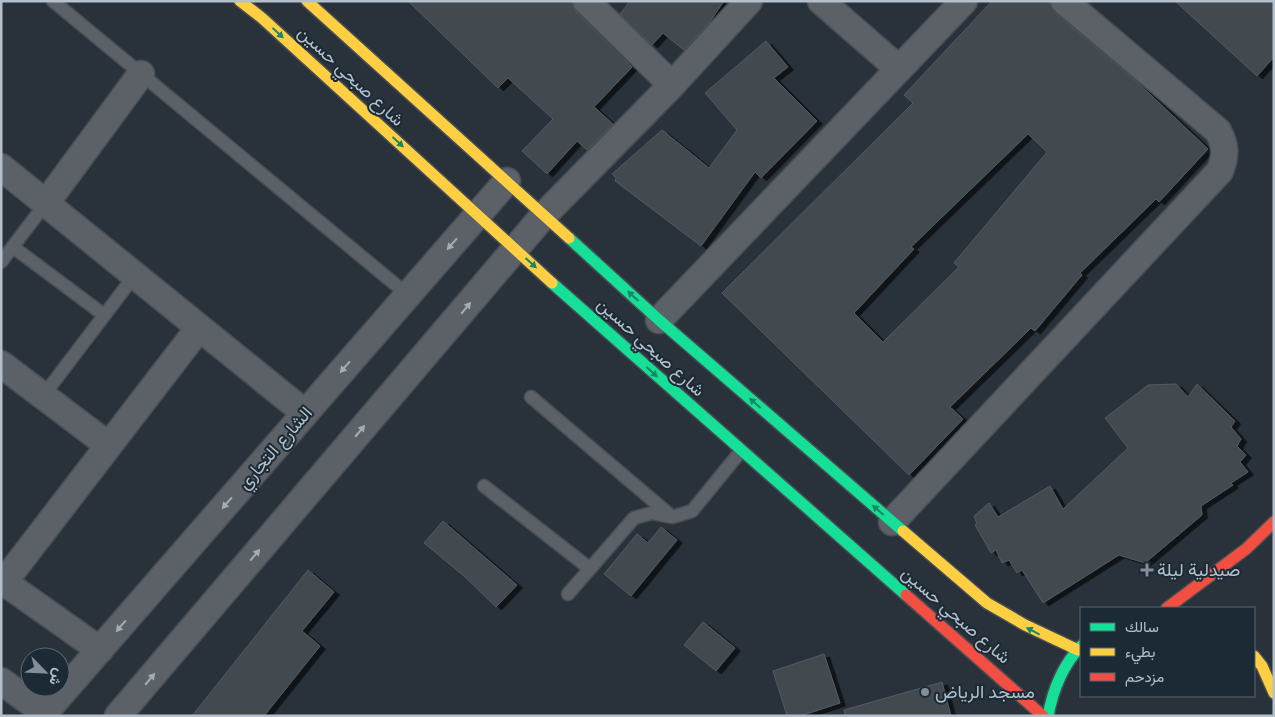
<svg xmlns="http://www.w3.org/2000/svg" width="1275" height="717" font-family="Overpass,Vazirmatn,sans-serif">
  <defs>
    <filter id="shadow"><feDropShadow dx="5.5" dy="3" stdDeviation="0" flood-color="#0009"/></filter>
  </defs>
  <rect width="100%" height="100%" fill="#29323a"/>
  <path fill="#424a50" stroke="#515a61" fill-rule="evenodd" filter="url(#shadow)" d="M408,1H571L576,12L632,67L594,107L613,124L587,150L577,141L547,174L522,151L553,119L508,78L498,88Z
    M630,1H724L709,23L684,50L663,33L652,45L620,14Z
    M992,1H1049L1054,12L1136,81L1208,149L1159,202L1156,199L1080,273L1082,275L1035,331L1031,328L950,407L963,419L909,475L722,293L913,103L904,95ZM1028,134L1047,152L954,263L959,267L883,342L854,313L914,249L911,247Z
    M1175,1H1274V57L1257,76Z
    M766,41L788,67L774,78L817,121L761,178L755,172L701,246L615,181L616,178L612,174L662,130L709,168L737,130L705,93Z
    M1176,384L1188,397L1197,384L1235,421L1231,427L1241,439L1237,446L1246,455L1240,462L1248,472L1231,483L1233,485L1201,506L1202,515L1145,563L1119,555L1043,603L1022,570L1017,573L1009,560L1002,563L996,550L991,553L975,525L977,524L974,516L989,503L998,517L1050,486L1063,509L1128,448L1105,418L1148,385Z
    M443,521L517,585L496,607L465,577L424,543Z
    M661,527L677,540L631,596L604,574L637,534L648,543Z
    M308,570L334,592L302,631L320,646L264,716H192Z
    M703,622L735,648L716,671L684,645Z
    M824,654L840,703L800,716H787L773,671Z
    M942,682L951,716H845L844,710Z"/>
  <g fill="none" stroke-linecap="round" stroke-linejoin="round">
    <defs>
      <path id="lane" d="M53,1L408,295
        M13,247L104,315
        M1,262L46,203
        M43,396L135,275
        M531,397L670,515
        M484,486L589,568
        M568,594L634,518L652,513L672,517L692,511L741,451"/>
      <path id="street" d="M586,1L672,85
        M821,1L899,69
        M1,167L305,413
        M46,203L141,74
        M659,320L964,1
        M1,364L108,445
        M892,522L1220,171C1226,155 1226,146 1218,131L1064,1
        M1,580L100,650
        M4,582L199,328
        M1,681L45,713
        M42,716L507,181
        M118,716L544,215L672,85L749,1"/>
      <path id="fast" d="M569,238L659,320L903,531
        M552,283L906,595
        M1048,716C1053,689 1062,666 1081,646"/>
      <path id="slow" d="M240,1L262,18L552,283
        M307,1L569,238
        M903,531L987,603L1025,625L1078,650
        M1254,656L1262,666L1274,693"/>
      <path id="jam" d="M906,595L1043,716
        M1167,608L1246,549L1274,522"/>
    </defs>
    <use href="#lane" stroke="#484e54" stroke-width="15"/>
    <use href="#street" stroke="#484e54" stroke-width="29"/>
    <use href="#fast" stroke="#484e54" stroke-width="14"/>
    <use href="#slow" stroke="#484e54" stroke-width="14"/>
    <use href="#jam" stroke="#484e54" stroke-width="14"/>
    <use href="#lane" stroke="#5b6167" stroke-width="12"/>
    <use href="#street" stroke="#5b6167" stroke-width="26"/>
    <use href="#fast" stroke="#16e098" stroke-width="11"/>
    <use href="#slow" stroke="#ffcf43" stroke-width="11"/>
    <use href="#jam" stroke="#f24e42" stroke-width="11"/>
  </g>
  <defs><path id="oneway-solid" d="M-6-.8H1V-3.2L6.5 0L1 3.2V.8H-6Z" transform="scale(1.25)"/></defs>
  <g fill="#198566">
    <use href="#oneway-solid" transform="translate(278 33) rotate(43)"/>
    <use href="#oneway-solid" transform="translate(398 142) rotate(43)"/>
    <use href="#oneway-solid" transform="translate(531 263) rotate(42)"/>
    <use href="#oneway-solid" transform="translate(633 296) rotate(-138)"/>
    <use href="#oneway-solid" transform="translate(652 372) rotate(42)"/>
    <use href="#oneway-solid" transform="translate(755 403) rotate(-139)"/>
    <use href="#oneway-solid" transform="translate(878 510) rotate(-139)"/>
    <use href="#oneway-solid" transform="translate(1033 631) rotate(-152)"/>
  </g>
  <g fill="#a2adb7">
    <use href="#oneway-solid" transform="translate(452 244) rotate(131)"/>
    <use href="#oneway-solid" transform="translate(466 308) rotate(-50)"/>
    <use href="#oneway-solid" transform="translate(345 367) rotate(131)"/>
    <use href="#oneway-solid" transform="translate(360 431) rotate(-50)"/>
    <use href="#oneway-solid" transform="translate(227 503) rotate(131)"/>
    <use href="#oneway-solid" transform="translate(255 555) rotate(-50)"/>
    <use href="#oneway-solid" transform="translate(121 626) rotate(131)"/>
    <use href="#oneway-solid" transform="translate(150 679) rotate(-50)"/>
  </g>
  <g fill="#838e98" stroke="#1c2a35" stroke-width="2">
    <path d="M1144.5 562.5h5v5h5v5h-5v5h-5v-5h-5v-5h5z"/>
    <circle cx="925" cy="692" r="5"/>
  </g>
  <g text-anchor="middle" stroke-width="4" stroke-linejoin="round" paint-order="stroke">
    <g font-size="18" fill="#b4c0cb" stroke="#1c2a35">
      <text transform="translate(351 76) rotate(43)" y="6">شارع صبحي حسين</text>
      <text transform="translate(651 347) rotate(42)" y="6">شارع صبحي حسين</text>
      <text transform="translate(275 448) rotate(-49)" y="6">الشارع التجاري</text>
      <text transform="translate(956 615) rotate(41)" y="6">شارع صبحي حسين</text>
    </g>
    <g font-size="18" fill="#b4c0cb" stroke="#1c2a35" text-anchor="start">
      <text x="1157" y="576">صيدلية ليلة</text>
      <text x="935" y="698">مسجد الرياض</text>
    </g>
  </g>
  <rect width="1275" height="717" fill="none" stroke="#b4c0cb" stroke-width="5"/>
  <rect x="1080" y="607" width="175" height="90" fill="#1c2a35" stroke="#596671"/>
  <rect x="1090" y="623" width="25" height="8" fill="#16e098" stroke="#596671"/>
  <text x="1125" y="632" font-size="15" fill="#b4c0cb">سالك</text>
  <rect x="1090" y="648" width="25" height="8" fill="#ffcf43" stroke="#596671"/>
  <text x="1125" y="657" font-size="15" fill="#b4c0cb">بطيء</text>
  <rect x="1090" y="673" width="25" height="8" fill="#f24e42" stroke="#596671"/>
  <text x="1125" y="682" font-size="15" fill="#b4c0cb">مزدحم</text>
  <g transform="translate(45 672) rotate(114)"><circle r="24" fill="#1c2a35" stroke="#596671"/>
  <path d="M0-4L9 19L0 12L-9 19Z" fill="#838e98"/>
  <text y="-8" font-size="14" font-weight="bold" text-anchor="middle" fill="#b4c0cb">ش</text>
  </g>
</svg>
